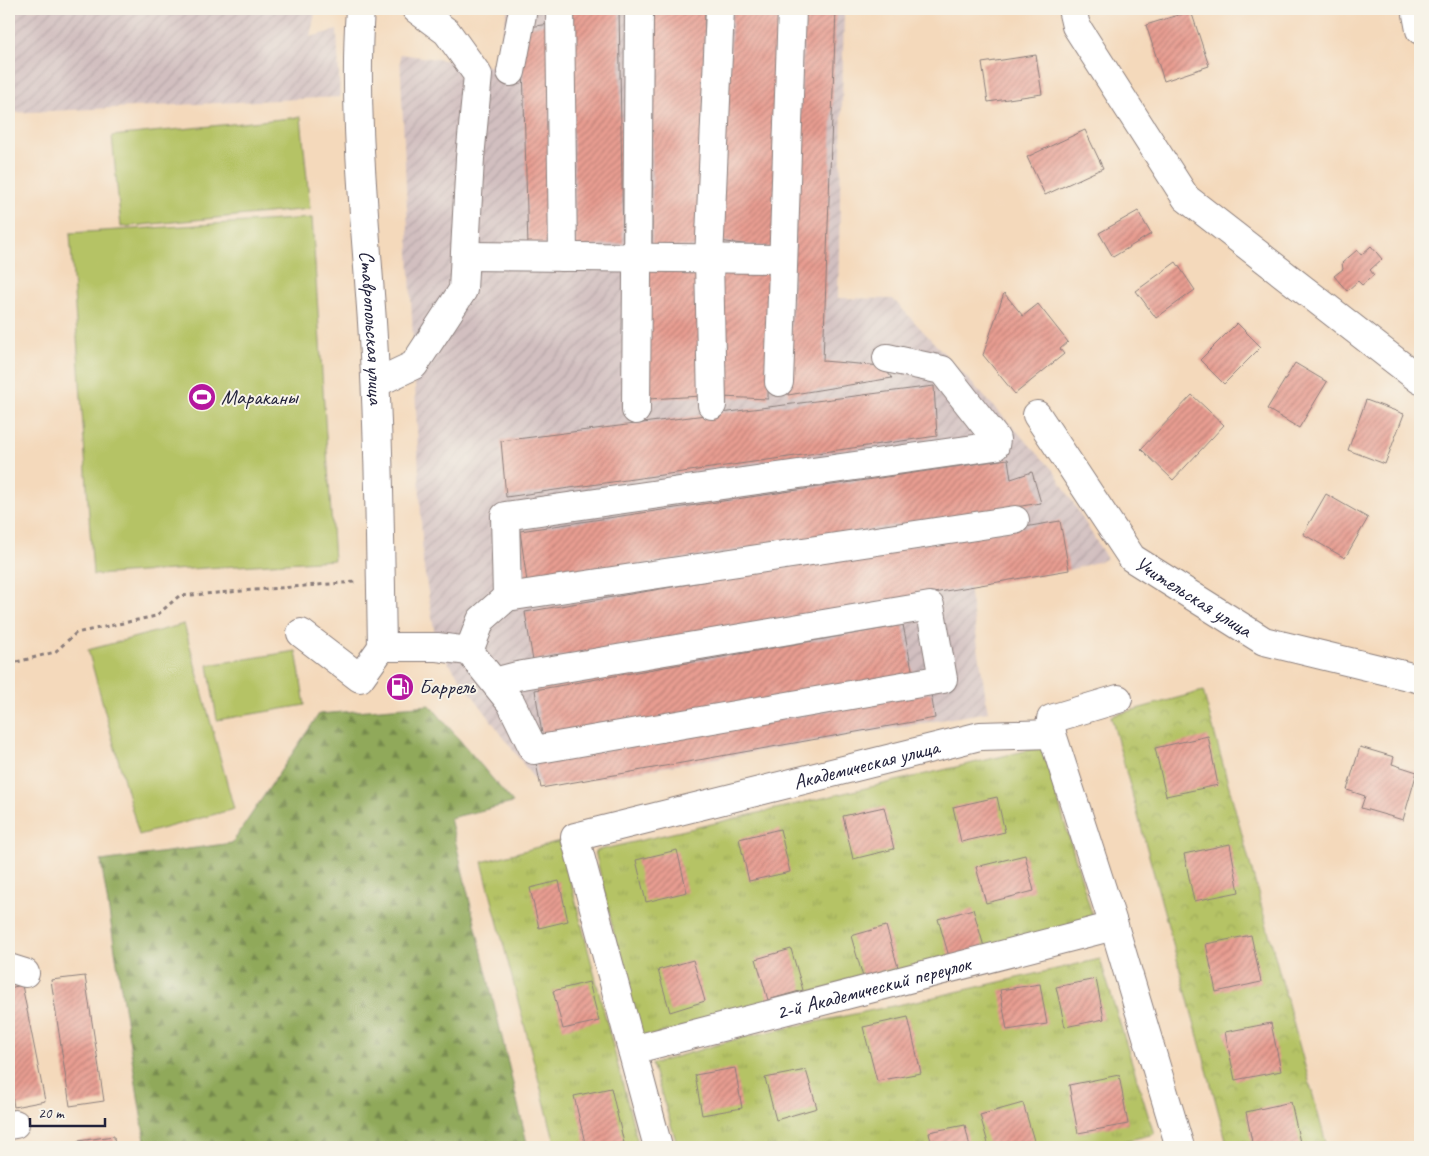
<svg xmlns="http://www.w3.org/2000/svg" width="1429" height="1156" font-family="Caveat,sans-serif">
  <defs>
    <pattern id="industrial-furrows" width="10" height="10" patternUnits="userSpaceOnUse" patternTransform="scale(1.25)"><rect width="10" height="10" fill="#d2bfc0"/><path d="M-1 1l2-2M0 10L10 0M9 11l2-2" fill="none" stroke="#b4a4a6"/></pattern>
    <pattern id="grass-tufts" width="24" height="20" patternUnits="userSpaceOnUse" patternTransform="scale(1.25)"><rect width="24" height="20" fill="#b5c365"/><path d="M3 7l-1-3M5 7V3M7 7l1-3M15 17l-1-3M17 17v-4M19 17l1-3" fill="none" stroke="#9ba759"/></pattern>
    <pattern id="forest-firs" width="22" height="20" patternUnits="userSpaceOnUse" patternTransform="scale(1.25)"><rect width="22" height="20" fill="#90a95a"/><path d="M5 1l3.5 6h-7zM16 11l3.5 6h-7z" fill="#75894c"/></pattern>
    <pattern id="park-crowns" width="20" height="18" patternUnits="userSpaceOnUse" patternTransform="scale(1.25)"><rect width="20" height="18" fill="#b5c365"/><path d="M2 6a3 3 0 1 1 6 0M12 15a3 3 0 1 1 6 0" fill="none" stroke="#9ba759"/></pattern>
    <pattern id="building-hatch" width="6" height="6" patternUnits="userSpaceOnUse" patternTransform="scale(1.25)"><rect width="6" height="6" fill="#e89d91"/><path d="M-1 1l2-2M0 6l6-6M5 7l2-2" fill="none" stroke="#bc8078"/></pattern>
  </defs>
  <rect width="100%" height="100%" fill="#f7f3e8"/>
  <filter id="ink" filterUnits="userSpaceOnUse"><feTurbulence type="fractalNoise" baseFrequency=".02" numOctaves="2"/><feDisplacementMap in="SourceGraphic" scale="10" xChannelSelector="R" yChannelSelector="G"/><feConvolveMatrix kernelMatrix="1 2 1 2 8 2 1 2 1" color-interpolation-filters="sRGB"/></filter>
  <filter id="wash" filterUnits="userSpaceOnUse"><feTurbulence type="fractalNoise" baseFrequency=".0096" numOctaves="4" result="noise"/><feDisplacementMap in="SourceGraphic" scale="20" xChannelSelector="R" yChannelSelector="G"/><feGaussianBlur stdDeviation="1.12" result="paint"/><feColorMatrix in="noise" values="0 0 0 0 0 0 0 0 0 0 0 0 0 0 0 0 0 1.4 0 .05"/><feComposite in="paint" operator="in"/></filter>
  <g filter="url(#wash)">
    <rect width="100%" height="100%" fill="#f4d9bb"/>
    <path fill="url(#industrial-furrows)" d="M9,9H316L310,37L337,30L340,97L9,113Z
      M508,9H844L838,298L893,299L1054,471L1107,559L1069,570L969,587L988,712L541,788L437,647L423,562L400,54L495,67Z"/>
    <path fill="url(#grass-tufts)" stroke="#6c7250" d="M1042,747L1094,921L638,1039L595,851Z
      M560,841L639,1147H556L482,862Z
      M1100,959L1154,1134L1100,1147H678L652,1064L740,1038L921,1000Z"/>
    <path fill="url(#forest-firs)" stroke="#59664a" d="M430,705L513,803L450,818L528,1147H146L101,861L232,843L319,714Z"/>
    <path fill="url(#park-crowns)" stroke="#6c7250" d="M1203,691L1327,1147H1228L1111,716Z"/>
    <path fill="#b5c365" stroke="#6c7250" d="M301,117L310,209L121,227L112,136Z
      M312,218L334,560L93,575L70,233Z
      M184,624L234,809L139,835L88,650Z
      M296,651L305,705L217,720L208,665Z"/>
    <g id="blocks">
      <path fill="url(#building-hatch)" d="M570,9H619L623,243L576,248Z
        M653,9H705L701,247L652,246Z
        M733,9H779L774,248L719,241Z
        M805,9H836L823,361L882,366L892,378L788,395Z
        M1191,11L1209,66L1164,81L1146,25Z
        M550,24L549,243L528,248L522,28Z
        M1036,55L1042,94L988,102L982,63Z
        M1085,130L1103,168L1045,195L1027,157Z
        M1138,211L1151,234L1113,257L1099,233Z
        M1371,246L1382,259L1370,270L1374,275L1362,285L1358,281L1347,291L1334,276L1343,269L1342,263L1357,250L1361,255Z
        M720,258L770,265L768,399L721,397Z
        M1176,262L1195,290L1156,318L1136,291Z
        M649,263H698L702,396L648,399Z
        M1004,293L1023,316L1038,304L1068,342L1060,349L1064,354L1015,394L983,355Z
        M1237,323L1261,347L1224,384L1200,360Z
        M1295,363L1327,382L1299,428L1267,409Z
        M934,386L937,436L506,497L501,441Z
        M1192,395L1224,425L1173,480L1141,449Z
        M1366,400L1404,414L1385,464L1348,450Z
        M1008,459L1011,479L1032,472L1041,503L527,582L520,531Z
        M1326,494L1368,518L1345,558L1303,534Z
        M1060,521L1069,570L533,661L525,612Z
        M903,625L913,674L543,740L535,690Z
        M931,693L935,718L541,788L536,763Z
        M1208,736L1218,785L1166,796L1155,748Z
        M1360,747L1394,757L1392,764L1417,772L1403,820L1361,808L1365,796L1347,790Z
        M997,797L1005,832L961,842L953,807Z
        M884,807L894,849L853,859L843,816Z
        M780,829L790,872L749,881L739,839Z
        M1230,844L1239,892L1194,901L1184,854Z
        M677,850L687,892L646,902L636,860Z
        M1025,855L1034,891L986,903L976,867Z
        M559,881L568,921L539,928L530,888Z
        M973,909L985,950L950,960L938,919Z
        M886,926L898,967L863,977L851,936Z
        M1251,935L1261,982L1216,992L1206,944Z
        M791,949L803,990L768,1000L756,959Z
        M693,960L705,1001L670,1012L658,970Z
        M85,976L104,1101L70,1106L51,980Z
        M1096,979L1104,1019L1065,1027L1056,987Z
        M589,982L599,1021L563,1029L553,991Z
        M1040,984L1047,1024L1007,1030L1000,990Z
        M22,985L45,1101L14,1107L9,1078V988Z
        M908,1017L921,1073L877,1081L863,1027Z
        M1271,1023L1281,1071L1235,1080L1225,1032Z
        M735,1068L742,1108L702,1115L695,1075Z
        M806,1070L817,1108L776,1120L765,1078Z
        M1119,1075L1128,1124L1078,1133L1069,1085Z
        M611,1088L624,1143L604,1147H586L574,1096Z
        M1291,1102L1301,1147H1253L1246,1112Z
        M1023,1103L1035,1144L1023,1147H989L980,1115Z
        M965,1125L970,1147H932L929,1132Z
        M114,1136L115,1147H79L78,1141Z"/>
    </g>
  </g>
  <g filter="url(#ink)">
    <use href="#blocks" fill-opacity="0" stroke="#8b7e7b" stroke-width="1"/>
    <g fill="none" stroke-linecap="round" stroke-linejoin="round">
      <defs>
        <g id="minor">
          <path id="s1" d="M360,9C353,112 365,218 372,322C379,430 380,538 382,647"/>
          <path d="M560,9L563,257"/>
          <path d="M1072,9L1076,26L1186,198L1420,380"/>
          <path d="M1416,9L1420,30"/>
          <path d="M511,72L523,9"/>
          <path d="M465,256L783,259"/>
          <path d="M779,382L792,9"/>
          <path d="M376,383L414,365L463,290L470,158L478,75L447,32L416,9"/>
          <path d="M712,405L709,259L720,9"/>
          <path d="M636,410L639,9"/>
          <path id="s2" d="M1037,415L1132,558L1264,641L1420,679"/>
          <path d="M507,597L505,516L995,446L996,439L942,370L887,358"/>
          <path d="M301,633L360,678L382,647"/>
          <path d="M382,647H437L469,651L511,703L534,750L943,679L930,606L517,676L494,682"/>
          <path d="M469,651L481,620L507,597L1015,520"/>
          <path d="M1118,699L1051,719L1052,734L1114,926L1180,1147"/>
          <path d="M9,968L25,973"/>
          <path id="s3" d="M632,1050L1114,926"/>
          <path d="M9,1125L15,1124"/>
          <path id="s4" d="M658,1147L575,837L980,736L1052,734"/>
        </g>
      </defs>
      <use href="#minor" stroke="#8b7e7b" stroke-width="30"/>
      <path stroke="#8b7e7b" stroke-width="3" stroke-dasharray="4 4" stroke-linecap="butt" d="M9,664L55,652L76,633L156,616L179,596L355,582"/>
      <use href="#minor" stroke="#fff" stroke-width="28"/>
    </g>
  </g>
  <defs>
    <symbol id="stadium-disc" viewBox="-11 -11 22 22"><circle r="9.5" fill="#b5179e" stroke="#f7f3e8"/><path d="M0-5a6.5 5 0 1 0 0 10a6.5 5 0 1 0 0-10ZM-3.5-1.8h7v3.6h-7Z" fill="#fff"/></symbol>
    <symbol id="fuel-disc" viewBox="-11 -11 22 22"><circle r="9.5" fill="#b5179e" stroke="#f7f3e8"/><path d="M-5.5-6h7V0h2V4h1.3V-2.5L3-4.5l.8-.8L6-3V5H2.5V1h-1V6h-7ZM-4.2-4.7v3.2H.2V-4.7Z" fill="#fff"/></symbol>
  </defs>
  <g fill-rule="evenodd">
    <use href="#stadium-disc" x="186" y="381" width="32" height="32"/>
    <use href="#fuel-disc" x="384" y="671" width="32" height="32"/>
  </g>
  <g text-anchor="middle" stroke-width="4" stroke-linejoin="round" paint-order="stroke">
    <g font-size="21" fill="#22223b" stroke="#f7f3e8">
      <text dy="7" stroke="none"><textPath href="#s1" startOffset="319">Ставропольская улица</textPath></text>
      <text dy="7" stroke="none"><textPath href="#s2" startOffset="244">Учительская улица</textPath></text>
      <text dy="7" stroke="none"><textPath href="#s4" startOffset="621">Академическая улица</textPath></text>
      <text dy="7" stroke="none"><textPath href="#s3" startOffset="249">2-й Академический переулок</textPath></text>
    </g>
    <g font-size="21" fill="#22223b" stroke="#f7f3e8" text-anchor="start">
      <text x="221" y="404">Мараканы</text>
      <text x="419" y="694">Баррель</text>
    </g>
  </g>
  <rect width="1429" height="1156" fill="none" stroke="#f7f3e8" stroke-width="30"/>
  <path d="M30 1118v8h75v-8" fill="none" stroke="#22223b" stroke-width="2.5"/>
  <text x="38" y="1118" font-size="15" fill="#22223b" stroke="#f7f3e8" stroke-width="4" paint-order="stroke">20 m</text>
</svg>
